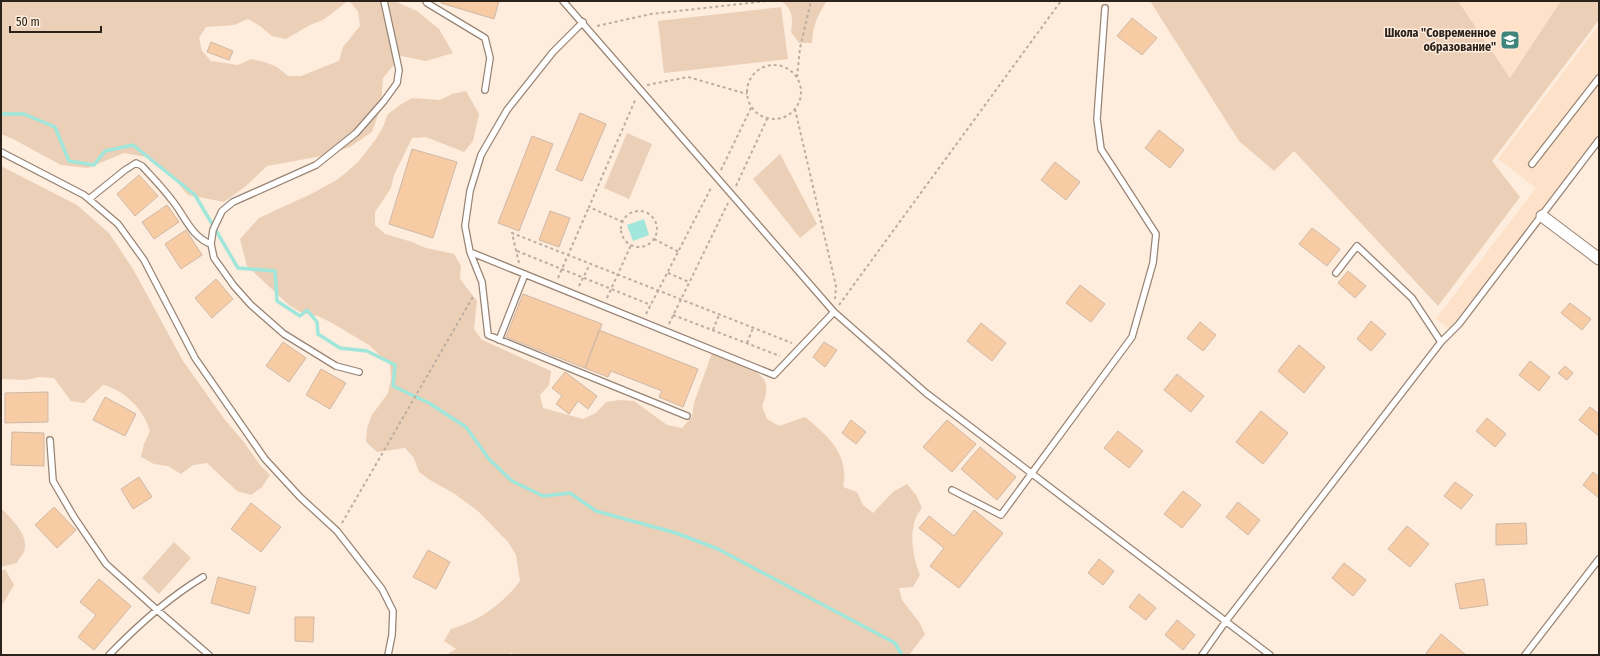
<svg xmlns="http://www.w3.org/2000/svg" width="1600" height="656" font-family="'Fira Sans Condensed',sans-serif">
  <rect width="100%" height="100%" fill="#feecdd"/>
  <path fill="#fde1c9" d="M1458,1H1561L1510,78Z
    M1599,25V135L1450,329L1436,319L1536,188L1498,159Z"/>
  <path fill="#ebcfb7" d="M1,1H348L323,20L310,25L286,39L272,36L260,26L248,19L234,25L206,27L199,38L202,51L211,61L238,65L251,59L265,62L277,67L288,76H301L339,61L343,47L360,26L358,11L349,1H394L417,11L439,29L453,53L426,61L401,56L383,78L381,106L372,132L350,147L322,156L267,166L246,186L224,202L188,195L171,175L151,158L124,153L88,168L61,165L13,139L1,134Z
    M781,1H832L826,2C817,17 813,25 812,43H799L791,32C793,19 793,9 781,1Z
    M1150,1H1458L1510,78L1561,1H1599V20L1492,161L1520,197L1438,306L1294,151L1274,171L1239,141Z
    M781,7L788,59L664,73L658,21Z
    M466,91L479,114L473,141L464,152L426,137L412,138L394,175L391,188L375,212V225L385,234L412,242L426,248L454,254L461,266L460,279L477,301L474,329L482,340L551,371L549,385L540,395L543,408L583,419L596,413L606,402L620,400L634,401L667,425L682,428L692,417L694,403L712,353C725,358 757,367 764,380C769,388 765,398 762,406L767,419L779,426L805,417C822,431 842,447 844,471C845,476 844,482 843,487L857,492L863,505L873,513L893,492L907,484L916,495L922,508C907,525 912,555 920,575L913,587L899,588L902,600L919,622L925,634L909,655H517L511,653L509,655H446L456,649L444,641L451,629C478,622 504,603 520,581L516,555L508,542L479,512L455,494L430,480L419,472L414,458L405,448L377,452L366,442L367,428L372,415L388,393L391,379L390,365L369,345L332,323L318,316L302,313L289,305L247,266L240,239L259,218L311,194L335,181L347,172L358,162L376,139L383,127L388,114L400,105L412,98L440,100L452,94Z
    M627,133L652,144L629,199L604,188Z
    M780,154L817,224L800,238L753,179Z
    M1,166L77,205L109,233L133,269L183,361L225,420L243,441L260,465L270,475L262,487L251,495L237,491L207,463L193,465L181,474L168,466L154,464L141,457L144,444L150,431C143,409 125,390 103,385L84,403L71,401L54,378L39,377L26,380L1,379Z
    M1,508C11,519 30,535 24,552C22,555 19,559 17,563L1,567Z
    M174,542L191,558L159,594L142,578Z
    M5,569L14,585L1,607V571Z"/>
  <path fill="#a0e6db" d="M644,219L649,235L633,241L627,225Z"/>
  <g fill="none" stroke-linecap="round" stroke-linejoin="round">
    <path stroke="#a0e6db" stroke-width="3.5" d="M1,114H24L55,127L69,161L94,165L105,151L133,145L195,195L238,268L275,271L277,301L300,316L307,310L317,322L318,334L340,348L367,351L395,365L393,386L429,403L466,427L489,459L512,481L543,496L570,493L596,511L676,533L718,549L895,643L902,655"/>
  </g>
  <path fill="#f7cba4" stroke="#ceb9a7" d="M442,1H499L494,19L441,3Z
    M1132,18L1157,38L1142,55L1117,36Z
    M211,42L233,51L229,60L207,52Z
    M580,113L606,124L582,181L556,170Z
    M1159,130L1184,150L1170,168L1145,148Z
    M532,136L553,144L519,231L498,223Z
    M412,149L457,162L433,238L389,224Z
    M1055,162L1080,182L1066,200L1041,180Z
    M139,175L158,196L135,216L117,194Z
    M167,205L179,222L154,239L142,222Z
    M550,211L570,218L559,247L539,240Z
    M1312,228L1340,249L1327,266L1299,244Z
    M186,230L202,255L181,269L165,244Z
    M1348,271L1366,286L1355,298L1338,283Z
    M216,279L233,299L212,318L195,298Z
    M1080,285L1105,304L1091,322L1066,303Z
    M523,294L602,324L585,368L506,337Z
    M1570,303L1591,319L1582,330L1561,313Z
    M1371,321L1386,334L1371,351L1357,339Z
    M1200,322L1216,335L1203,351L1187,338Z
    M981,323L1006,343L992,361L967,341Z
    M599,330L698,369L683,407L659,397L662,391L611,371L608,377L585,368Z
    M283,342L306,358L289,382L266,366Z
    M824,342L837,350L825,367L813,357Z
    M1299,345L1325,367L1304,393L1278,371Z
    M1530,361L1550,377L1539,391L1519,375Z
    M1565,366L1573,373L1567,380L1558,373Z
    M321,369L346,383L330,409L306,395Z
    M565,372L597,396L588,409L578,401L569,414L556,404L562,396L552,388Z
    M1177,374L1204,396L1191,412L1164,390Z
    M48,392V422L5,423V393Z
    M105,397L136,414L125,436L93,420Z
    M1590,407L1599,414V436L1579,420Z
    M1261,411L1288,433L1263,464L1236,442Z
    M1487,418L1506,434L1495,447L1476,431Z
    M851,420L866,432L856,444L842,433Z
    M947,420L976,444L952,472L923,447Z
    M1118,431L1143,451L1129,468L1104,448Z
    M12,432L44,433V466L11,465Z
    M980,447L1016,477L997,500L961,469Z
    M1593,472L1599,477V498L1583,485Z
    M139,477L152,497L133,509L121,489Z
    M1455,482L1473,495L1461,509L1444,496Z
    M1183,491L1201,505L1182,528L1164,514Z
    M1238,502L1260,520L1248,535L1226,517Z
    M251,503L281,527L261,552L231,529Z
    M54,507L76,530L57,548L35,525Z
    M974,510L1003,533L959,588L930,566L944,548L919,528L929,516L954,536Z
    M1526,523L1527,544L1496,545V524Z
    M1407,526L1429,544L1410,567L1388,549Z
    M428,550L450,562L436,589L413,577Z
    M1099,559L1114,571L1103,585L1088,573Z
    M1344,563L1366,580L1353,596L1332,578Z
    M218,577L256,587L249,614L211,603Z
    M99,579L131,606L94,650L78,637L96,615L80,602Z
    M1484,579L1488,605L1460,609L1455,584Z
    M1139,594L1156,608L1146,620L1129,607Z
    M295,617H314L313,642L295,641Z
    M1177,620L1195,635L1183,650L1165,635Z
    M1441,634L1466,655H1428L1426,653Z"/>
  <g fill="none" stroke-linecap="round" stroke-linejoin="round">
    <defs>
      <path id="lane" d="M426,1L427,3L485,38L490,58L485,90
        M563,1L834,312L926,393L1270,655
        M583,22L553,52L507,110L481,155L470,191L465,226L470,252L774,375L834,312
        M1,152L84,195L118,224L144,260L195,358L265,459L300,497L337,531L382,589L393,611L392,635L388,655
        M1532,164L1599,78
        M89,199L125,170L136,163L142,166C152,177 162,187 171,199C184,214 191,237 211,244
        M470,252L482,282L488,335L687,416
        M1336,273L1357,246L1412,298L1441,342
        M499,340L525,274
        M359,372L336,366L284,334L251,305L234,286L214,258L211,244L213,230L222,211L233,202L316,165L356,133L384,101L397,83L399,70L384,1
        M50,440L53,481L74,517L106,564L157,610L209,655
        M952,490L1001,515L1132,337L1153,263L1156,234L1101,149L1097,119L1105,8
        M109,655C137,626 168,598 203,577
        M1202,655L1226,621L1441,342L1459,324L1599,140
        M1525,655L1599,559"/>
      <path id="street" d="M1542,216L1599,259"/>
    </defs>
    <use href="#lane" stroke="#988474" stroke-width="8"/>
    <use href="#street" stroke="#988474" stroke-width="13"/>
    <path stroke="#bbada0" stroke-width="2" stroke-dasharray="3 3" stroke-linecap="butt" d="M597,26L651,14L767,1
      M747 92a27 27 0 1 1 54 0a27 27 0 1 1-54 0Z
      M797,77L800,48L811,1
      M647,85L688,77L747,94
      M795,109L836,286L835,299
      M721,170L752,106
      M736,186L768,117
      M621 229a18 18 0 1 1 36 0a18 18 0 1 1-36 0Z
      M623,222L589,207L636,98
      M654,239L679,252
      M517,251L651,305
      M519,263L512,233L792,343
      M668,273L689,282
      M558,278L589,207
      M579,286L590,264
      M607,298L631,245
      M839,305L1061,1
      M646,314L712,186
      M673,315L780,356
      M669,324L728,203
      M713,330L719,315
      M747,343L753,328
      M342,523L474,295"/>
    <use href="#lane" stroke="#fff" stroke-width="5.5"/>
    <use href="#street" stroke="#fff" stroke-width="11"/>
  </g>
  <defs>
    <symbol id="school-square" viewBox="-11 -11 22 22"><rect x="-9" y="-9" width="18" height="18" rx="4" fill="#40857c" stroke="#feecdd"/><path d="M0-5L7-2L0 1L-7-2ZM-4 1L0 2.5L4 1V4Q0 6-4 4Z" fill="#fff"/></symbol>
  </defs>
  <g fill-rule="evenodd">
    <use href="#school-square" x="1499" y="29" width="22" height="22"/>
  </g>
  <g text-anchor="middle" stroke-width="3" stroke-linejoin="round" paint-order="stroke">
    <g font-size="12" font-weight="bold" fill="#2a221b" stroke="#feecdd" text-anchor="end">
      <text x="1496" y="37">Школа "Современное<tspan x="1496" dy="14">образование"</tspan></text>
    </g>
  </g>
  <rect width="1600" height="656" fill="none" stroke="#2a221b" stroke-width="4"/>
  <path d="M10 26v6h91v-6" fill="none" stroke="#2a221b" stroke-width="2"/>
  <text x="16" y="26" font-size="12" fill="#2a221b" stroke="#feecdd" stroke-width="3" paint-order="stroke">50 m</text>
</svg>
